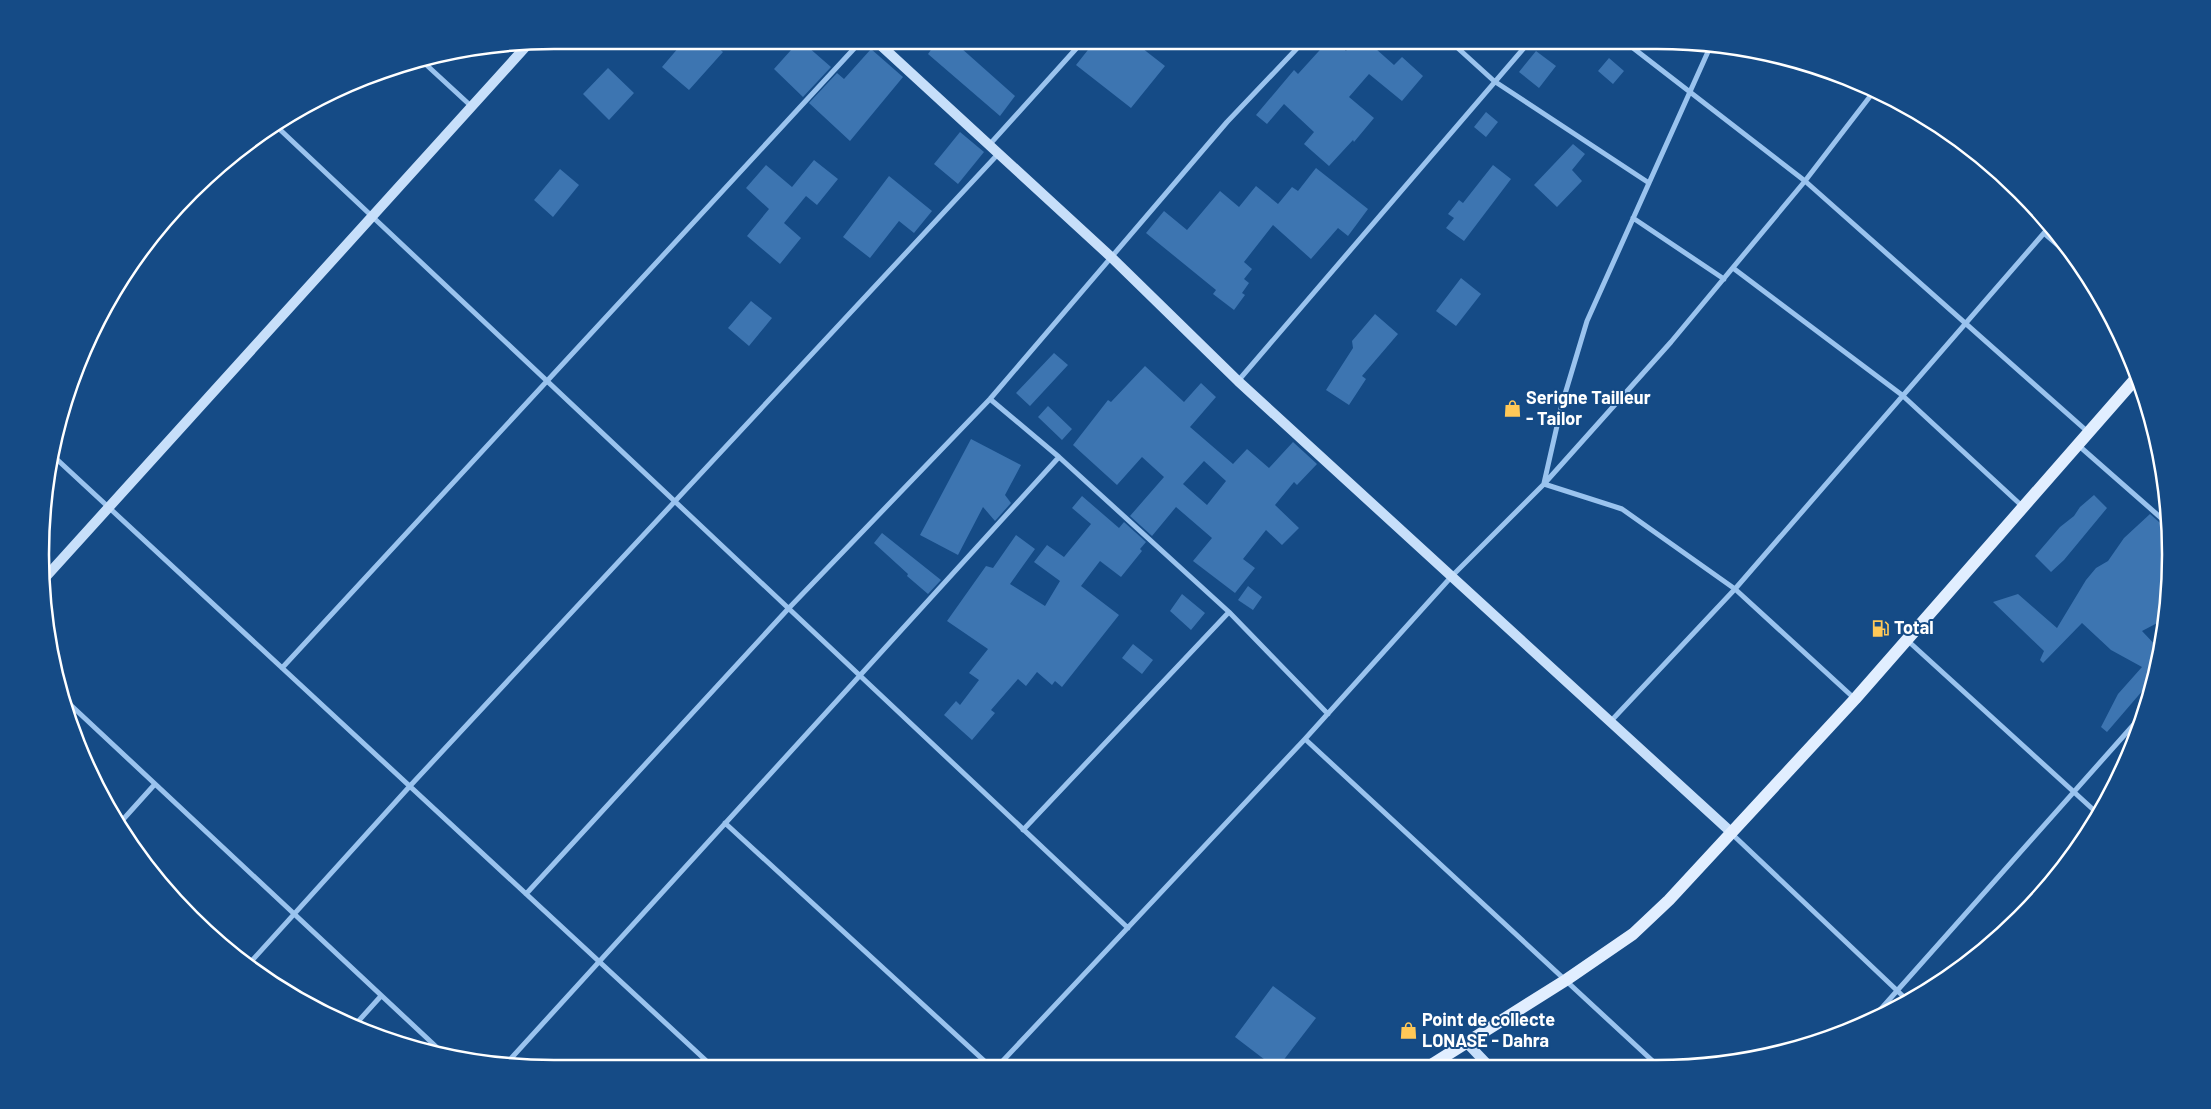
<svg xmlns="http://www.w3.org/2000/svg" width="2211" height="1109" font-family="Barlow,sans-serif">
  <rect width="100%" height="100%" fill="#154b86"/>
  <path fill="#3d75b1" fill-rule="evenodd" d="M685,40H709L723,52L689,90L662,67Z
    M800,40L831,67L803,97L774,69Z
    M938,40H952L1015,96L1000,116L928,54Z
    M1095,41H1133L1165,66L1131,108L1076,65Z
    M1328,41H1334L1346,51L1354,41H1367L1394,65L1402,57L1423,76L1402,101L1369,74L1349,97L1374,118L1354,142L1353,140L1329,166L1304,144L1314,132L1284,104L1267,124L1256,115L1294,70L1298,74Z
    M871,49L903,77L850,141L809,103L837,73L844,79Z
    M1536,51L1556,66L1539,88L1519,72Z
    M1609,58L1624,71L1613,84L1598,71Z
    M608,68L634,93L609,120L583,94Z
    M1486,112L1498,122L1486,137L1474,127Z
    M960,132L984,152L958,184L934,164Z
    M1573,144L1585,154L1572,170L1582,181L1557,207L1534,185Z
    M814,160L838,179L817,205L806,196L784,223L801,238L780,264L747,236L769,209L746,188L766,165L792,187Z
    M1493,165L1511,179L1464,241L1446,228L1454,218L1448,214L1459,200L1463,203Z
    M1316,168L1368,209L1348,236L1338,228L1311,259L1273,225L1244,262L1252,269L1244,279L1249,283L1242,293L1245,295L1234,310L1213,294L1216,290L1146,233L1164,211L1187,230L1220,191L1239,207L1256,186L1278,204L1292,187L1298,191Z
    M560,169L579,185L553,217L534,200Z
    M889,176L932,211L914,233L899,221L870,258L843,237Z
    M1461,278L1481,294L1456,326L1436,311Z
    M751,301L772,318L749,346L728,328Z
    M1375,314L1398,334L1362,376L1366,379L1349,405L1326,390L1353,348L1352,341Z
    M1054,353L1068,365L1030,406L1016,393Z
    M1145,366L1184,402L1201,383L1216,397L1190,427L1233,464L1247,449L1269,468L1293,442L1317,464L1297,485L1294,482L1275,505L1299,528L1282,545L1266,530L1243,559L1255,568L1235,593L1193,561L1212,538L1176,507L1152,536L1130,516L1164,477L1142,457L1117,485L1073,445L1108,400L1111,402ZM1204,461L1226,481L1207,505L1183,484Z
    M1048,406L1072,429L1062,440L1038,417Z
    M971,439L1021,465L1005,495L1011,503L995,521L983,507L958,555L920,535Z
    M2094,495L2107,508L2064,560L2051,572L2035,556L2060,527L2074,516L2080,507Z
    M1082,496L1119,528L1124,522L1146,542L1140,549L1142,551L1121,577L1100,561L1081,586L1119,615L1062,687L1055,681L1052,685L1037,672L1026,686L1018,679L991,710L995,713L972,740L944,715L956,701L960,705L979,680L969,673L988,649L947,621L986,566L993,568L1016,535L1035,549L1010,584L1045,606L1060,581L1034,562L1047,545L1064,557L1091,524L1072,508Z
    M2150,514L2168,530L2170,588L2165,619L2142,631L2159,649L2160,647L2156,675L2107,732L2101,727L2118,694L2142,667L2111,650L2082,623L2043,663L2040,660L2044,651L1993,602L2018,594L2057,628L2086,580L2096,568L2108,561L2124,538Z
    M882,533L941,580L928,594L907,576L908,574L874,543Z
    M1248,586L1262,597L1253,610L1238,600Z
    M1182,594L1205,613L1191,630L1170,611Z
    M1133,644L1153,660L1142,674L1122,658Z
    M1273,986L1316,1018L1279,1066H1273L1235,1037Z"/>
  <g fill="none" stroke-linecap="round" stroke-linejoin="round">
    <path stroke="#9ac3ee" stroke-width="5" d="M1450,41L1494,81L1649,183
      M1624,41L1805,181L2088,432
      M420,59L471,106
      M274,124L1128,928
      M990,144L1083,41
      M1633,218L1724,279
      M2044,233L2077,262
      M1733,268L1902,395L2022,506
      M1238,381L1530,41
      M990,399L1059,457L1229,612L1328,714
      M2078,445L2168,524
      M50,453L713,1067
      M1544,483L1562,404L1587,321L1711,45
      M1544,484L1622,509L1735,589L1855,699
      M1907,640L2097,813
      M282,668L862,40
      M61,696L445,1055
      M1611,721L1735,589L2051,225
      M1305,739L1657,1065
      M725,823L991,1067
      M119,824L155,784
      M1023,830L1229,612
      M1732,834L1906,999
      M526,894L788,609L990,399L1227,122L1304,41
      M248,965L410,786L999,153
      M1872,1019L2144,713
      M354,1026L381,996
      M505,1065L1059,457
      M997,1067L1305,739L1452,576L1544,484L1671,342L1805,181L1875,90"/>
    <path stroke="#c7dffa" stroke-width="10" d="M875,40L1111,257L1238,381L1732,833
      M43,580L530,42
      M1467,1043L1488,1065"/>
    <path stroke="#e1eeff" stroke-width="12" d="M1431,1065L1566,980L1633,934L1669,900L1855,699L2138,376"/>
  </g>
  <defs>
    <symbol id="shop-bare" viewBox="-9 -9 18 18"><path d="M-5-2.5h2.3a2.7 3.5 0 0 1 5.4 0H5L5.5 6h-11ZM-1.5-2.5h3a1.5 2.3 0 0 0-3 0Z" fill="#ffc857" stroke="#154b86" stroke-width="2.5" paint-order="stroke"/></symbol>
    <symbol id="fuel-bare" viewBox="-9 -9 18 18"><path d="M-5.5-6h7V0h2V4h1.3V-2.5L3-4.5l.8-.8L6-3V5H2.5V1h-1V6h-7ZM-4.2-4.7v3.2H.2V-4.7Z" fill="#ffc857" stroke="#154b86" stroke-width="2.5" paint-order="stroke"/></symbol>
  </defs>
  <g fill-rule="evenodd">
    <use href="#shop-bare" x="1500" y="396" width="25" height="25"/>
    <use href="#fuel-bare" x="1868" y="616" width="25" height="25"/>
    <use href="#shop-bare" x="1396" y="1018" width="25" height="25"/>
  </g>
  <g text-anchor="middle" stroke-width="4" stroke-linejoin="round" paint-order="stroke">
    <g font-size="18" font-weight="bold" fill="#fff" stroke="#154b86" text-anchor="start">
      <text x="1526" y="404">Serigne Tailleur<tspan x="1526" dy="21">- Tailor</tspan></text>
      <text x="1894" y="634">Total</text>
      <text x="1422" y="1026">Point de collecte<tspan x="1422" dy="21">LONASE - Dahra</tspan></text>
    </g>
  </g>
  <path d="M0 0H2211V1109H0ZM554 49H1657A505 505 0 0 1 2162 554V555A505 505 0 0 1 1657 1060H554A505 505 0 0 1 49 555V554A505 505 0 0 1 554 49Z" fill="#154b86" fill-rule="evenodd"/>
  <path fill="none" stroke="#fff" stroke-width="2.5" d="M554 49H1657A505 505 0 0 1 2162 554V555A505 505 0 0 1 1657 1060H554A505 505 0 0 1 49 555V554A505 505 0 0 1 554 49Z"/>
</svg>
